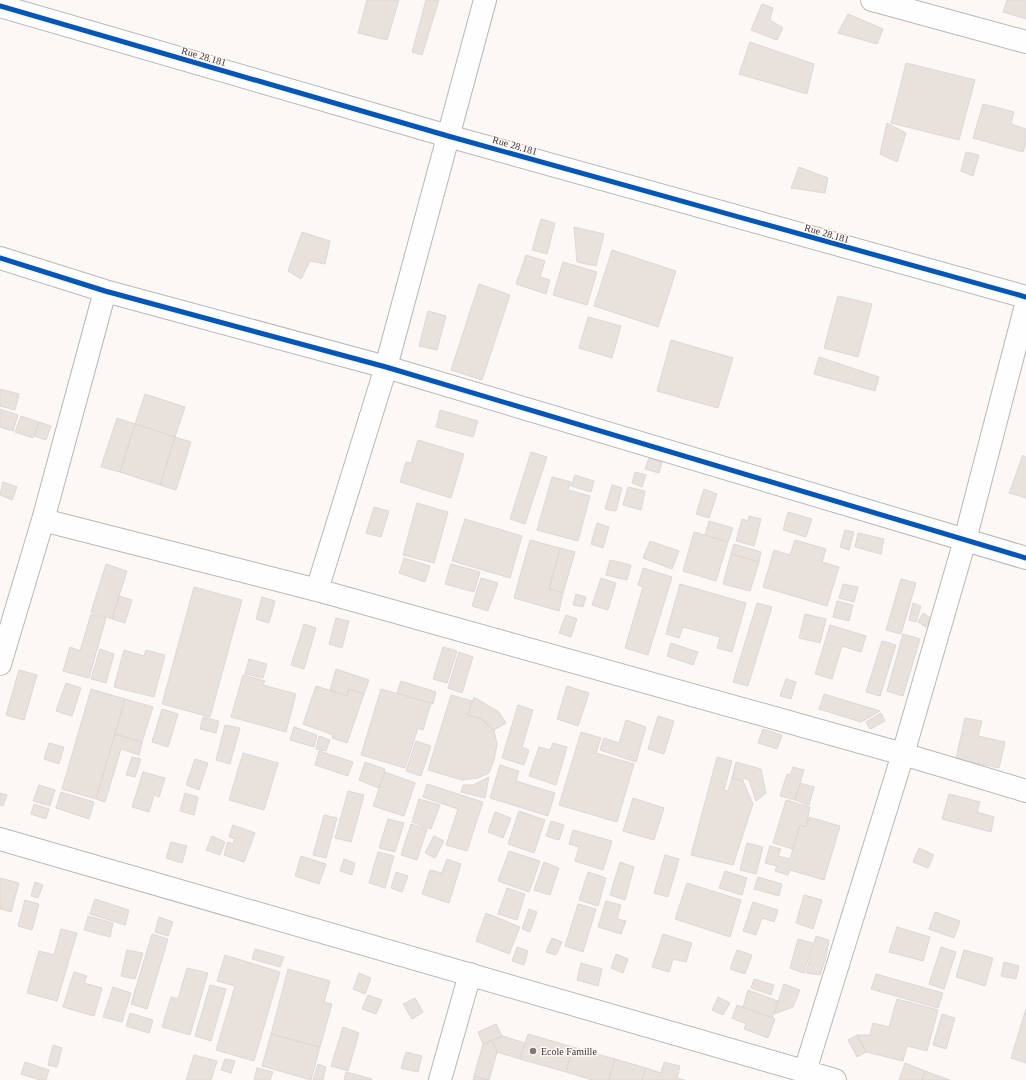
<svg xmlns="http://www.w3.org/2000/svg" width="1026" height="1080" font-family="'Times New Roman',serif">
  <rect width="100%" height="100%" fill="#fcf8f6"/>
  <path fill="#e9e1dc" stroke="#dbd8d7" d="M367,0H399L387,40L358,33Z
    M426,0H439L422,55L412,52Z
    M1007,0H1026V19L1003,12Z
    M762,4L773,8L770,20L783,28L777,40L751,30Z
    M848,14L883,29L877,44L838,33Z
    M750,42L814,64L807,94L739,74Z
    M906,63L975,80L959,140L891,123Z
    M983,104L1014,112L1011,124L1026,129V142L1023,152L973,138Z
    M887,123L906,133L897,162L880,154Z
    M966,152L979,155L973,176L961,171Z
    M799,167L828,178L825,193L791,188Z
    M541,219L555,223L547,254L532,250Z
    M574,227L604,234L596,266L577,262Z
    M302,232L330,241L325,264L310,261L301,279L288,271Z
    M612,250L676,271L658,327L594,306Z
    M526,255L545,261L540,277L550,280L546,294L516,284Z
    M563,262L597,272L587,305L553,295Z
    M479,284L510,295L482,380L451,370Z
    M838,296L872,304L858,357L824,348Z
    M428,311L446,316L437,350L419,346Z
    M588,317L621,326L612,358L579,348Z
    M671,340L733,358L718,408L657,391Z
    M819,357L879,377L875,391L814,374Z
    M0,389L19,394L15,410L0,406Z
    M145,394L185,407L175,437L135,424Z
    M0,409L18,415L13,431L0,427Z
    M440,410L478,421L473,437L436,427Z
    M21,416L39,422L33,438L15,432Z
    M117,418L135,424L120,472L101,467Z
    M39,422L51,426L46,440L34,436Z
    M135,424L175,437L160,485L120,472Z
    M175,437L191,442L176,490L160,485Z
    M418,440L464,454L451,498L400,482L406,462L411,463Z
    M531,452L547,457L525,524L510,519Z
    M1023,455L1026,457V498L1009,493Z
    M649,458L662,462L659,473L645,469Z
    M635,472L646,475L642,487L632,483Z
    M575,475L594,481L591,492L571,486Z
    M552,477L571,482L568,490L590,496L578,541L537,530Z
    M3,482L17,487L12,500L0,495Z
    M612,485L622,488L616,511L605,509Z
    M628,487L645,491L641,510L623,505Z
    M704,489L717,494L709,518L696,514Z
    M417,503L448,512L434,563L403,555Z
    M374,507L389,511L381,537L366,533Z
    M788,512L812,519L806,537L783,530Z
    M749,516L761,519L754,546L736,541L742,519L748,521Z
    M465,519L522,536L510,578L452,561Z
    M709,521L733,528L728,542L705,535Z
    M597,523L609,527L603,548L591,544Z
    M845,530L854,532L849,550L840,547Z
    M694,532L728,542L716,581L683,571Z
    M858,533L884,539L881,554L855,547Z
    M530,540L560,548L549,589L563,593L559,611L514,598Z
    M795,540L826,549L822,562L839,567L827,606L763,587L774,550L790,555Z
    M650,541L679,551L672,569L643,558Z
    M734,544L761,552L759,562L731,554Z
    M560,548L575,552L563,593L549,589Z
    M731,554L759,562L750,591L723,584Z
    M404,558L430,566L425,582L399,573Z
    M610,560L631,565L627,580L606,575Z
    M106,564L127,571L112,619L91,612Z
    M451,564L480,572L474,592L445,584Z
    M643,568L672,577L648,655L625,648L643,587L638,585Z
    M481,578L498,583L488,611L472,606Z
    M601,578L616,583L608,610L592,605Z
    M901,579L916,583L901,634L886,630Z
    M680,584L746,603L732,652L717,648L720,637L683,627L679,638L666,634Z
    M843,584L858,587L854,602L839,598Z
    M194,587L242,600L210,717L162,704Z
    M576,594L586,597L583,607L573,605Z
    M119,596L132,600L125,623L112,619Z
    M262,597L275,601L269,623L256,619Z
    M837,601L853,605L849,621L833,617Z
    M757,603L772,607L748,686L733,682Z
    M913,603L921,606L916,622L909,620Z
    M923,613L931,618L926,627L918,622Z
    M91,614L106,618L89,678L63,671L70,647L80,651Z
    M805,614L826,619L820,643L799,638Z
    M566,615L577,619L571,637L559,633Z
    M336,618L349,621L342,648L329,644Z
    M304,624L316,628L304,669L291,665Z
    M830,625L866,636L861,652L842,646L832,679L815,674Z
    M903,634L920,639L903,696L887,691Z
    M882,641L896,645L880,696L866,692Z
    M671,643L698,652L693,665L667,656Z
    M443,647L457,651L447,683L433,679Z
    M100,649L114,654L106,683L91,679Z
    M124,650L144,656L146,650L165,655L154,697L114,687Z
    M459,652L473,657L462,693L448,688Z
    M249,659L267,664L263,678L245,674Z
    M336,669L369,680L364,694L349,689L347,696L330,690Z
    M19,670L37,675L24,720L6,715Z
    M243,675L265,681L263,685L296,694L286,732L231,717Z
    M786,679L796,682L791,699L780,696Z
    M401,681L436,692L433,704L397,693Z
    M66,683L81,688L72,716L56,711Z
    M316,686L347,696L349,689L364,694L347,743L332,738L333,735L303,724Z
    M567,686L589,693L578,726L557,719Z
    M91,689L125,699L96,799L62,789Z
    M381,689L431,703L423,730L418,728L405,768L361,755Z
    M824,694L880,711L861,722L819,709Z
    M451,695L472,701L468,715L481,719L494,730L497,744L494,760L489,773L478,778L462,780L428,770Z
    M474,697L499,712L506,723L494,730L481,719L468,715Z
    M125,699L153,707L142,742L115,734Z
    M518,705L533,710L522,747L529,750L524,765L502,758Z
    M162,709L178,714L168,747L152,742Z
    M881,713L885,721L870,729L866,722Z
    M658,716L674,721L664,754L648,749Z
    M203,717L219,721L216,733L200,729Z
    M965,718L982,721L978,736L1005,742L999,768L956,759Z
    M626,720L646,727L636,762L600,750L604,738L619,743Z
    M225,725L240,728L230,764L216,760Z
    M294,727L317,735L314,747L290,740Z
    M763,729L782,735L777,749L758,743Z
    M581,732L601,738L596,753L634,764L617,822L559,805Z
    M115,734L142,742L139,755L121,749L105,802L96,799Z
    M319,736L330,740L326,751L316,749Z
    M416,741L431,746L421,776L406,771Z
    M49,743L64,747L59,764L44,759Z
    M553,743L567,747L556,785L529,776L539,747L550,750Z
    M319,751L353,762L348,776L315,765Z
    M243,753L278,763L264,810L229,800Z
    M132,757L141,759L135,777L126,775Z
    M717,757L732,761L724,790L728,791L732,778L743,781L753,804L733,865L691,855Z
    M195,759L208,763L199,790L186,785Z
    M365,762L385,769L379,788L359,780Z
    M736,762L761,769L766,793L756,801L749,780L743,778V781L732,778Z
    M500,765L519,771L516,781L555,793L548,816L490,798Z
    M793,767L804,770L795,800L780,796L787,774L790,775Z
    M143,772L165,778L159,797L154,795L149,812L132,807Z
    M385,772L415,783L404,816L373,806Z
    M489,777L485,798L461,792L463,785H473Z
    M800,783L814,787L809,805L795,800Z
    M427,784L483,802L467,851L446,845L458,809L423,797Z
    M39,785L55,790L50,806L33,801Z
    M348,791L364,795L351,842L335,838Z
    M61,792L94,802L89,819L56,808Z
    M0,793L7,795L3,806L0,805Z
    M185,793L198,797L194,815L180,811Z
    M949,794L980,802L977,812L994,817L991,832L942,819Z
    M633,798L664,808L654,840L623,831Z
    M419,799L440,805L431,829L412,822Z
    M786,800L810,807L806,827L800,825L793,849L773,843Z
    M34,804L49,809L46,819L31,814Z
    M519,811L545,820L534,853L508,844Z
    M495,812L511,818L503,838L488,832Z
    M324,815L337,818L326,858L313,855Z
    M809,817L840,826L824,880L790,870L788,875L775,871L777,866L765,863L770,846L781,849L778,856L790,859L800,825L806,827Z
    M388,819L404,823L395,852L379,848Z
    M551,821L564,825L559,840L546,836Z
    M411,824L427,829L417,860L401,855Z
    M233,825L255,833L244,862L224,855L228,842L233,844L235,839L229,837Z
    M573,830L612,841L603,870L575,861L579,847L569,844Z
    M212,836L225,842L220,855L206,850Z
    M434,836L444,841L435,858L425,853Z
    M171,842L187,846L182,863L166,858Z
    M747,843L763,847L756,874L740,870Z
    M919,848L934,855L928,868L913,862Z
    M509,851L540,861L529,892L498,881Z
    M378,852L394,856L385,888L369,883Z
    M665,855L679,859L668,897L654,893Z
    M301,856L326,864L319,884L295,876Z
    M344,859L355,863L352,875L340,871Z
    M447,859L461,864L449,903L422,894L430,870L442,873Z
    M544,862L559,868L550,895L534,890Z
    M620,862L634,867L625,900L610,895Z
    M725,871L747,878L742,895L719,888Z
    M396,872L408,876L402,892L391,888Z
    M588,872L606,878L598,906L579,900Z
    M758,877L782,884L779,896L754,889Z
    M0,878L19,883L11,912L0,909Z
    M35,882L43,885L38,898L31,896Z
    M687,883L741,900L730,937L675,919Z
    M507,888L525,894L517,920L498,914Z
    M804,895L822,900L813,929L796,923Z
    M95,899L129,910L125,925L90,914Z
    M25,900L39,904L32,930L18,926Z
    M606,901L621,905L617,919L626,921L621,934L598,927Z
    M753,902L778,910L774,922L762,918L756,935L743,931Z
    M578,904L596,909L583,952L565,946Z
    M529,909L537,912L530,932L522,929Z
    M935,912L960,921L954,938L929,929Z
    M486,913L520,927L509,954L476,941Z
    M88,916L113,923L110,937L84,930Z
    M159,917L173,922L168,936L155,932Z
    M897,927L930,937L923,961L889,952Z
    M61,929L77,933L57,1001L27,993L39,951L54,955Z
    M152,934L168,939L147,1009L131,1004Z
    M663,934L692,943L686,962L673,959L669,972L652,967Z
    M816,936L829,940L826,957L820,975L806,973Z
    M552,938L562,942L556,955L546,952Z
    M798,939L813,943L804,973L790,968Z
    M517,947L528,951L524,965L512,961Z
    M941,947L956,952L944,989L929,984Z
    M255,949L284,957L280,967L252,959Z
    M127,950L143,953L135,979L121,976Z
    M737,950L752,955L745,974L730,969Z
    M964,950L993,958L985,986L956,977Z
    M616,954L628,959L623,973L611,968Z
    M225,955L280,972L254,1061L216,1050L235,986L217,981Z
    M1004,962L1019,966L1016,979L1001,976Z
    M581,963L602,969L598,986L577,980Z
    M187,968L208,973L190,1035L162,1027L171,997L178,999Z
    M288,969L330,981L324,1002L332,1004L320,1047L271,1034Z
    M74,972L87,976L84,983L102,988L94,1016L63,1007Z
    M359,973L371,978L365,994L353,989Z
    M876,974L943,993L938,1008L871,989Z
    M754,979L774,985L771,995L751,988Z
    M784,984L800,990L793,1007L774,1014Z
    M210,985L226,989L211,1041L195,1036Z
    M113,987L131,993L122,1022L103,1017Z
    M748,990L778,1001L772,1018L743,1007Z
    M368,995L382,1000L376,1014L362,1009Z
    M718,997L730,1003L723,1015L712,1010Z
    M415,998L423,1012L412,1019L403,1004Z
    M897,999L938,1010L927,1051L907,1046L903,1061L866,1052L857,1035H870L873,1023L889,1027Z
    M737,1005L775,1019L768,1038L744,1029L746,1024L732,1018Z
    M1026,1009V1063L1011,1058Z
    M130,1013L153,1020L149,1033L126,1026Z
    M942,1014L955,1018L946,1049L933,1045Z
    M496,1024L502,1036L483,1044L478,1032Z
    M343,1027L359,1033L348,1071L331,1066Z
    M271,1034L320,1047L311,1080L262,1066Z
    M528,1034L573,1047L566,1072L520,1059Z
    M857,1035L866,1052L857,1057L848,1040Z
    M502,1036L525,1043L520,1059L497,1052L492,1040Z
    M492,1040L497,1052L489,1080L474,1076L483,1044Z
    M53,1045L62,1048L57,1067L48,1065Z
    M573,1047L615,1059L609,1080H592L566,1072Z
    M406,1052L422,1056L418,1072L401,1068Z
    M194,1055L217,1061L211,1080H186Z
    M225,1059L235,1061L231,1073L221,1070Z
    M615,1059L646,1068L642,1080H609Z
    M25,1062L49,1070L46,1080H40L21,1074Z
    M664,1062L680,1066L677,1078L685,1080H642L646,1068L661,1073Z
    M905,1063L925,1071L922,1080H899Z
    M318,1064L326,1067L323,1080H313Z
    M257,1068L273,1072L270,1080H254Z
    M925,1071L950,1080H922Z
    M346,1072L372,1079V1080H344Z
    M474,1076L487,1080H473Z"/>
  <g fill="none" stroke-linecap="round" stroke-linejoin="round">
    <defs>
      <path id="minor" d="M872,0L1026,42
        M0,6L448,136L1026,297
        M0,258L105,291L386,367L1026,558
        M43,520L317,590L903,754L1026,791
        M317,590L386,367L485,0
        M0,664L43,520L105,291
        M0,839L835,1080
        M805,1071L903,754L965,540L1026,305
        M440,1080L470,974"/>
    </defs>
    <use href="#minor" stroke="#b9b7b5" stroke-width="24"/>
    <use href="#minor" stroke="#fffefe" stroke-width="22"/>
    <defs>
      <path id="cycleway" d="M0,6L448,136L1026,297
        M0,258L105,291L386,367L1026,558"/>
    </defs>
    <use href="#cycleway" stroke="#fff7f3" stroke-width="8"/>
    <use href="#cycleway" stroke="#0057b8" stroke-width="5"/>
  </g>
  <circle fill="#7d7a79" stroke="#fff7f3" stroke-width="1.5" cx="533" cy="1051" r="4"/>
  <g text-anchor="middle" stroke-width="3" stroke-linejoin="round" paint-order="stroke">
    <g font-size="10" fill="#393635" stroke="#fff7f3">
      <text transform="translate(204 56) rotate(16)" y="4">Rue 28.181</text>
      <text transform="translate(515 145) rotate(16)" y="4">Rue 28.181</text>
      <text transform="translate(827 233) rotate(16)" y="4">Rue 28.181</text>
    </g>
    <g font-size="10" fill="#393635" stroke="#fff7f3" text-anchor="start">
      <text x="541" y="1055">Ecole Famille</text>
    </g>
  </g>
</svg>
